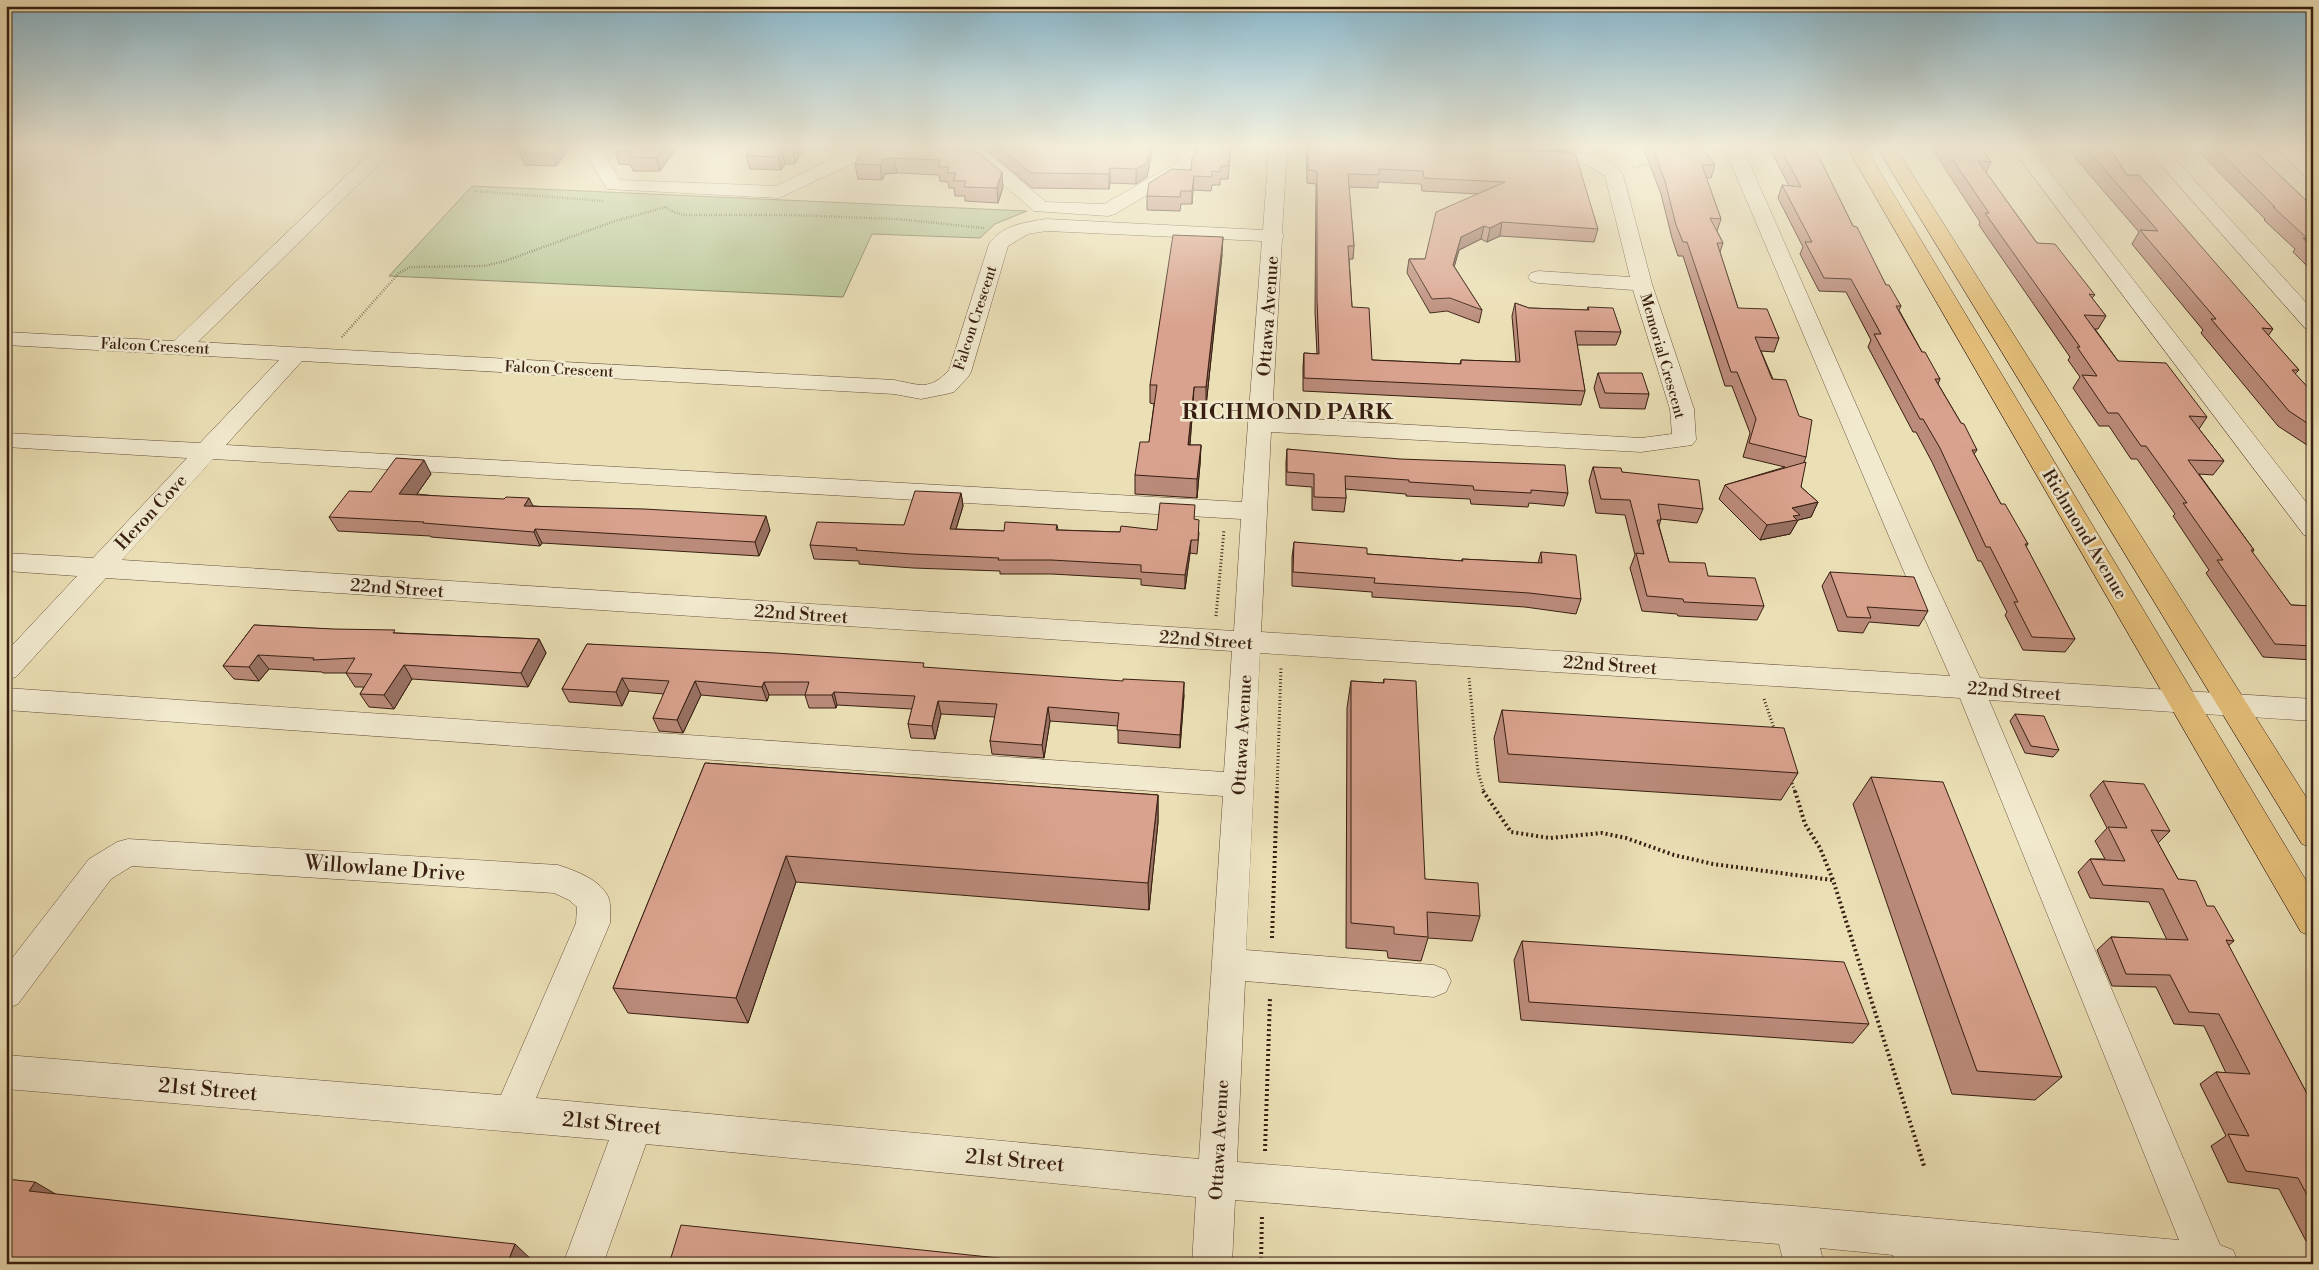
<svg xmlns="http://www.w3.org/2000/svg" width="2319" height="1270" font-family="'Libre Bodoni',serif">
  <rect width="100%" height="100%" fill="#ebdfb5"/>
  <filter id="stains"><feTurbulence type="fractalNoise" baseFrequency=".004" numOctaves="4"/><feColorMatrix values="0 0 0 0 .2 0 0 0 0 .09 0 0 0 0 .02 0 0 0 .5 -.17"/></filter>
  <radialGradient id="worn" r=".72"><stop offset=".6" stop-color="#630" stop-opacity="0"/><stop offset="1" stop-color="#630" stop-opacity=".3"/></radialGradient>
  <path fill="#b2c391" stroke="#747051" d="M472,186L1027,211L995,224L980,238L872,234L843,297L389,276Z"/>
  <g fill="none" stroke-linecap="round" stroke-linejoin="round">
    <defs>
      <path id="minor" d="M376,147H396L198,342L894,380C920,385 930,391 949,370L989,244C1002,225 1026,222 1047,219L1263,230L1269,147H1287L1282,233L1284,236L1282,239L1272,417L1641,438L1672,434L1670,409L1633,290L1538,283L1531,281L1528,277L1531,273L1538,271L1630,277L1605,176L1587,165L1540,162L1534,161L1531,157L1534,153L1540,152C1569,152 1605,148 1623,175L1652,284L1694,409L1696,440L1692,445L1641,452L1271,432L1261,632L1950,676L1902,567L1724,147H1742L1928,567L1980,678L2313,699V721L1989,700L2220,1245L2233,1250L2239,1264H1995L1934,1258L1936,1264H1896L1893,1255L1820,1248L1824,1264H1784L1779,1244L1235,1200L1232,1264H1192L1196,1197L646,1144L603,1264H563L609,1140L6,1089V1055L501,1095L576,923L577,907L569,900L554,893L132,866L111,879L18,1004L6,1009V966L89,859L117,842L128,839L558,865C576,871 602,880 609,899C611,906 610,916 610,923L536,1098L1199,1159L1223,796L6,710V688L1224,772L1232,651L106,578L16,677L6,680V652L77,576L6,571V553L93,558L187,458L6,447V433L200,443L279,360L6,345V332L174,341ZM1047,231L1262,241L1242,502L226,445L302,361L894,394L921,399L946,394L954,392L968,377L971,372L1008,246L1028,234ZM213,459L1241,519L1234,631L122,560ZM1260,653L1960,698L2179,1240L1794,1206L1237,1162L1245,981L1434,997L1446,992L1451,981L1446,970L1434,965L1246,950Z
        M585,147H603L601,150L620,180L776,186L856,147H874L868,156L779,198L607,189L583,150Z
        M967,147H988L985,151L1046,202L1104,204L1178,162L1179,156L1170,147H1190L1197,155L1193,168L1115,214L1108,216L1034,211L968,154L965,150Z
        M2011,147H2030L2313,511V538L2304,535Z
        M2145,147H2164L2313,310V329L2305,328Z
        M2275,147H2295L2313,164V179L2307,178Z"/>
      <path id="major" d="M1847,147H1865L2313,892V937L2301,932Z
        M1877,147H1895L2313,808V848L2302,844Z"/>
    </defs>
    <use href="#minor" stroke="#644e3a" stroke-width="1"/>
    <use href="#major" stroke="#371e11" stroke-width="1"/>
    <path stroke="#371e11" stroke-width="2.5" stroke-dasharray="0.5 2" stroke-linecap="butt" d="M1632,167L1653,164
      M475,191L603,201
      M666,207L673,212L684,215H791L897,219L984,228
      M342,337L399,273L410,267L485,266L505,261L615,221L666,207"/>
    <path stroke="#371e11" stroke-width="3" stroke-dasharray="1 2.5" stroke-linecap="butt" d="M1216,616L1224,530
      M1469,678L1478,772L1484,792
      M1764,699L1775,731
      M1791,780L1795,792
      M1277,792L1281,667"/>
    <path stroke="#371e11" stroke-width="4" stroke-dasharray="2 3" stroke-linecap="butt" d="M1483,791L1511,832L1550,838L1602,833L1626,838L1674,855L1713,864L1832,880
      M1795,791L1805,824L1820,848L1833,880L1924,1166
      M1272,938L1277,791
      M1265,1151L1270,997
      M1261,1264L1262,1214"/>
    <use href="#minor" fill="#f2eacf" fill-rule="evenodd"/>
    <use href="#major" fill="#e6c07a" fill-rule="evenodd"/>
  </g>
  <path fill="#bb8b7a" stroke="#371e11" d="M517,147H571L556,166L525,165Z
    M617,147H677L660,171H633L631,165L619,164L615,151Z
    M751,147H804L795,164H785L781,170L750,169L746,156Z
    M972,147L1003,187L998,203L965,201V196H955L954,188H949L948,182L940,181L939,175L897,173L885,174L882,180L858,179L855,164Z
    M987,147H1153L1147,177L1136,184L1110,183L1109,189L1032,188L988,151Z
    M1194,147H1231L1228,179H1220V185H1212L1211,191L1193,190L1192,204H1181L1180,211L1147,210V196L1191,170L1196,152Z
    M1306,147H1453L1598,229L1594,242L1500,236L1487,242L1481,239L1459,250L1454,266L1482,310L1479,323L1447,311L1430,313L1407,273L1409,259H1425L1478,194L1422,191L1421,184L1378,182V188L1349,187L1354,246L1353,259H1349L1352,307L1372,360L1460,364L1461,360L1516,362L1512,316L1515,303L1529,308L1587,310L1588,307L1621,332L1616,345H1577L1585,391L1581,405L1303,391V367L1304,353L1317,354L1315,312L1316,184L1307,183Z
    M1481,147H1569L1567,152Z
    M1643,147H1702L1715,165L1711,178H1706L1721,219L1717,231L1723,243L1720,252L1738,308L1779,338L1774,352L1761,351L1806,457L1804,462L1801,487L1818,502L1811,517L1798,520L1790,534L1760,540L1719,499L1725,485L1785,467L1743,457L1750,433L1732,386H1725L1683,256H1678L1672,238L1661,194Z
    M1769,147H1814L1853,226L1886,285L1901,306L1899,310L1922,352L1940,379L1938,384L1977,450L1974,454L2001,504L2028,544L2026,547L2075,639L2065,652L2023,650L2005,615L2007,612L1981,561H1978L1932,462L1916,432H1913L1868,347L1871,340L1846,292L1819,291L1800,254L1803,247L1778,198L1782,185L1789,186Z
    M1931,147H1980L1991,162L1986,172L2037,243L2095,295L2092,298L2106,316L2098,329H2095L2118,361L2207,417L2199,429L2224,461L2213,475L2199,474L2254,550L2252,553L2291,605L2313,606V660L2263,657L2206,573L2209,570L2173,516L2175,514L2137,459H2131L2109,426H2099L2073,388L2080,377L2068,360L2070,357L1979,225L1980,222Z
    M2063,147H2109L2127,175L2273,329L2268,336L2299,370L2295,374L2313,393V449L2278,426L2201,333L2203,330L2132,244L2139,232L2070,152L2066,151Z
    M2205,147H2250L2313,207V272L2293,252L2295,249L2264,220L2265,219L2201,154Z
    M1222,255L1206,406H1193L1190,445H1201L1200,464L1197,498L1135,494V475L1149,442L1154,404L1150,403V385Z
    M1598,373L1649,394L1645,409L1600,408L1594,388Z
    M1287,449L1568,493L1564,506L1529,503L1528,507L1471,504L1470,499L1406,496V494L1345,489L1346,498L1344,512L1312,510V487L1286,485V462Z
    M1593,467L1622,472L1703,509L1697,523L1661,519L1659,526L1669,562L1708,576L1764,606L1757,620L1678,616L1677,614L1642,611L1630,568L1635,555L1625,515L1596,513L1589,481Z
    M431,474L417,494L770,530L759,556L542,543L540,546L431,537L430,536L338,531L329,517L371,492Z
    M961,493L963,506L956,529L1004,531L1057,525L1058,530L1120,532L1157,530L1195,519L1199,533L1197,554L1190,553L1185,589L1141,585V579L1052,574H1000V571L913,568L859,564V561L814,559L810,545L904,525Z
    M1294,542L1367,554L1462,561V559L1538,563L1541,552L1581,599L1576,614L1525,607L1372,597V592L1292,586V557Z
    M1830,572L1928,611L1919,626L1869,622L1863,633L1838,631L1822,586Z
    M254,625L397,633L539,639L546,653L528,687L412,679L394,709L369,707L360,694L364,687H355L346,673H323L322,672L269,669L259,681L234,679L223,666Z
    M587,644L925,668L1184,695L1180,748L1118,743V726L1050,721L1044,758L992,754L990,741L995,717L941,714L935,739L911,738L908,724L912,709L837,705L836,708H809L805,695H769L767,701L701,695L683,733L659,731L653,718L664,694L629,691L622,706L569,702L562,689Z
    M1384,679L1425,879L1480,916L1472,941L1428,938L1421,961L1388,958L1387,951L1346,948L1347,708L1351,681L1383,683Z
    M1502,710L1798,773L1781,800L1499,782L1494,738Z
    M2015,714L2059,750L2053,757L2025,753L2010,721Z
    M705,763L1158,795V822L1149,910L796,882L748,1023L628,1013L613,988Z
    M1871,777L2062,1077L2035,1100L1952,1094L1853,804Z
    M2103,781L2170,831L2158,843L2178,879L2207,906L2234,941L2228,946L2313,1105V1242L2306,1241L2279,1189L2228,1182L2211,1146L2226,1136L2200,1084L2216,1072L2226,1073L2204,1026L2174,1024L2156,987L2112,986L2097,950L2111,937L2167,940L2149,902L2090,898L2078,872L2090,859H2105L2095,841L2107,828L2090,795Z
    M1522,941L1869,1024L1853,1043L1521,1020L1514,960Z"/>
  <path fill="#987163" stroke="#371e11" d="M556,147H571L556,166L551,153Z
    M664,147H677L660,171L656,158Z
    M794,147H804L795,164L793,151Z
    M1150,147H1153L1147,177L1136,184V169Z
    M782,150L785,164L781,170L778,157Z
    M894,158L897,173L885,174L882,180L880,165L883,159Z
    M1110,168V183L1109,189V174Z
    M1002,172L1003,187L998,203L997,188Z
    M1194,176L1192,204V191Z
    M1502,222L1500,236L1487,242L1490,228Z
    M1484,226L1481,239L1459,250L1451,278L1453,265L1461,237Z
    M1223,237L1222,255L1206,406V387Z
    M1194,387L1193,406L1188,463V445Z
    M1201,445L1200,464L1197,498V479Z
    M424,460L431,474L407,508L399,494Z
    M961,493L963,506L952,542L950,529Z
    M529,498L536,512L524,506Z
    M1818,502L1811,517L1798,520L1790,534L1760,540L1767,525L1792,508Z
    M766,516L770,530L759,556L755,542Z
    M535,529L542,543L540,546L534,532Z
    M1191,540L1190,553L1185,589V575Z
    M539,639L546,653L528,687L521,673Z
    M258,655L269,669L259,681L249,667Z
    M404,665L412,679L394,709L384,695Z
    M622,678L629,691L622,706L616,692Z
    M695,681L701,695L683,733L677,720Z
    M764,682L769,695L767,701L762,687Z
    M1184,682V695L1180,748V735Z
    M834,692L837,705L836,708L832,695Z
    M938,701L941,714L935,739L932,726Z
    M1048,707L1050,721L1044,758L1042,745Z
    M1158,795V822L1149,910L1148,883Z
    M786,856L796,882L748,1023L736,998Z
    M35,1182L71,1203L29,1191Z
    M515,1244L536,1264H507Z"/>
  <path fill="#d9a28e" stroke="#371e11" d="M524,147H556L551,153L520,152Z
    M617,147H664L656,158L628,157L633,152L615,151Z
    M751,147H794L793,151L782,150L778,157L746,156Z
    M863,147H972L1002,172L997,188L964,187L966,181H953L956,173H947L949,167H938L941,160L894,158L883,159L880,165L855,164Z
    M999,147H1150L1147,163L1136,169L1110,168L1109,174L1031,173Z
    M1198,147H1230L1229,166H1221L1220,172L1212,171V177L1194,176L1192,191H1181L1180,197L1147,196L1149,183L1172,169L1191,170L1192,158L1195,155Z
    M1308,147H1453L1575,153L1598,229L1502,222L1490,228L1484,226L1461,237L1453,265L1482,310L1450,298L1432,299L1409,259H1425L1436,212L1505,182L1424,178L1423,171L1379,169V175L1348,174L1354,246H1348L1352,307L1369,308L1372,360L1461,364V360L1520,362L1515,303L1529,308L1589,310L1588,307L1613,308L1621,332L1575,331L1585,391L1304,378V353L1319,354L1317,299V171L1308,170Z
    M1652,147H1702L1715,165H1702L1721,219L1710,218L1723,243H1717L1738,308L1767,309L1779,338L1755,337L1772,379L1786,380L1799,416L1812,420L1806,457L1749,443L1756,419L1737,372H1731L1687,242H1683L1676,225L1665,181Z
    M1780,147H1814L1853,226L1857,227L1886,285H1889L1901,306H1896L1922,352H1925L1940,379H1935L1961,423L1964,424L1977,450H1972L2001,504H2005L2028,544H2025L2075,639L2032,637L2014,602H2018L1990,547H1986L1940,448L1923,419H1920L1874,334H1881L1851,279L1824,278L1805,242H1812L1782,185L1801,187Z
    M1944,147H1980L1991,162L1978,161L2037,243L2055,244L2095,295L2089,294L2106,316L2084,315L2118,361L2166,363L2207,417L2189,416L2224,461L2188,460L2254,550H2251L2291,605L2313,606V646L2275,644L2217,560H2223L2183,503H2187L2146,446H2141L2118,413H2108L2082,375L2097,376L2077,347H2080L1985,213H1989Z
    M2085,147H2109L2127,175H2139L2273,329L2262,328L2299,370H2292L2313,393V427L2289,411L2211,319H2216L2140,230L2158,231Z
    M2215,147H2250L2313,207V249L2303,238L2308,239L2273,207H2275Z
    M1173,235L1223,237L1206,387H1194L1188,445H1201L1197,479L1135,475L1140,442H1149L1157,385H1150Z
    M1598,373H1642L1649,394L1605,393Z
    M1287,449L1400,459L1565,465L1568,493L1531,490V493L1474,490L1473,486L1409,482V480L1345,476L1346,498L1314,497V474L1287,472Z
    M396,458L424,460L399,494L504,499L506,497L529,498L524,506L644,509L766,516L755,542L535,529L534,532L423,523L424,522L329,517L349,491L371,492Z
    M1806,462L1801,487L1818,502L1792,508L1800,515L1793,516L1797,520L1767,525L1725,485Z
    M1593,467L1621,468L1622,472L1699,480L1703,509L1658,504L1661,520H1657L1669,562L1705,563L1708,576L1755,578L1764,606L1684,602L1683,599L1647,596L1636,553L1644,554L1630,500L1601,499Z
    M915,491L961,493L950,529L1004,531L1005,522L1057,525L1056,530L1120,532L1121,526L1157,530L1160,503L1195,505L1194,519L1199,520L1198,540H1191L1185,575L1141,572V565L1051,560H998L999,558L911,554L856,550L857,548L810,545L817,522L904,525Z
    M1294,542L1367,548V554L1463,561L1462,559L1542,563L1541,552L1576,555L1581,599L1529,593L1374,583L1375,578L1293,572Z
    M1830,572L1914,577L1928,611L1867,607L1871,618L1847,617Z
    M254,625L333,629L395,630L393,633L539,639L521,673L404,665L384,695L360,694L372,674L346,673L355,658L313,660L314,658L258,655L249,667L223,666Z
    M587,644L775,653L924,663L923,667L1123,681V679L1184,682L1180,735L1117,730L1119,713L1048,707L1042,745L990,741L997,704L938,701L932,726L908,724L915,696L834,692L832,695H805L809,682H764L762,687L695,681L677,720L653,718L669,681L622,678L616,692L562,689Z
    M1384,679L1416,681L1425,879L1478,883L1480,916L1427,912L1428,937L1394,934V927L1351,923V681L1384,683Z
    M1502,710L1784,728L1798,773L1508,754Z
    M2015,714L2044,716L2059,750L2031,746Z
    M705,763L1158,795L1148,883L786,856L736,998L613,988Z
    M1871,777L1943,782L2062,1077L1977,1071Z
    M2103,781L2144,784L2170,831L2151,830L2178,879L2196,881L2207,906H2214L2234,941L2226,940L2313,1105V1206L2298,1178L2246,1171L2228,1134L2249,1136L2216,1072L2250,1074L2219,1014L2189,1012L2170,975L2126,974L2111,937L2188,940L2163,889L2103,885L2090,859L2125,861L2108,827L2127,828Z
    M1522,941L1844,962L1869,1024L1529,1002Z
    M6,1179L35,1182L29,1191L515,1244L507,1264H6Z
    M681,1225L1056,1264H669Z"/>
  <linearGradient id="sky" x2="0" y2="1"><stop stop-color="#88b8ce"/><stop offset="0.45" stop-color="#f6f1de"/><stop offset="1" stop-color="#f6f1de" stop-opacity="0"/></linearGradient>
  <rect width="2319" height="325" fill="url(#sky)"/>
  <g text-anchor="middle" stroke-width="5" stroke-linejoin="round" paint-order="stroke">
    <g font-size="15" fill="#371e11" stroke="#f2eacf">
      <text transform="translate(975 318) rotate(-72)" y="5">Falcon Crescent</text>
      <text transform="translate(155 346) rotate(3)" y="5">Falcon Crescent</text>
      <text transform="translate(1663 356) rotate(74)" y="5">Memorial Crescent</text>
      <text transform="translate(559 369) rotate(3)" y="5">Falcon Crescent</text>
    </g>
    <g font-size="18" fill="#371e11" stroke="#f2eacf">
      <text transform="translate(1268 316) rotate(-86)" y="6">Ottawa Avenue</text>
      <text transform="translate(151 512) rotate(-47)" y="6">Heron Cove</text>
      <text transform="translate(2085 534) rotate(59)" y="6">Richmond Avenue</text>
      <text transform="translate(397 588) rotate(4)" y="6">22nd Street</text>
      <text transform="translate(801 614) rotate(4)" y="6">22nd Street</text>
      <text transform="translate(1206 640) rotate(4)" y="6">22nd Street</text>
      <text transform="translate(1610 665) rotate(4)" y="6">22nd Street</text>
      <text transform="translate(2014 691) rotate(4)" y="6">22nd Street</text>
      <text transform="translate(1242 735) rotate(-87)" y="6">Ottawa Avenue</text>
      <text transform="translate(1219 1140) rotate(-87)" y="6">Ottawa Avenue</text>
    </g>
    <g font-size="21" fill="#371e11" stroke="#f2eacf">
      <text transform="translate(385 868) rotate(4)" y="7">Willowlane Drive</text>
      <text transform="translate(208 1089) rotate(5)" y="7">21st Street</text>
      <text transform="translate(612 1123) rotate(5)" y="7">21st Street</text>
      <text transform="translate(1015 1160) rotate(5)" y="7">21st Street</text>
    </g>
    <g font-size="22" font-weight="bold" letter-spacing="1" fill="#371e11" stroke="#f2eacf">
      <text x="1288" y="419">RICHMOND PARK</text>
    </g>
  </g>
  <rect width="2319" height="1270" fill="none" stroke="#ebdfb5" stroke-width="25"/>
  <rect x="8" y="8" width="2304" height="1255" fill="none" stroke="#371e11" stroke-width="2.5"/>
  <rect x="12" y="12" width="2294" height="1245" fill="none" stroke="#371e11"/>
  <rect width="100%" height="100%" filter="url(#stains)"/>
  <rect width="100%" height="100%" fill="url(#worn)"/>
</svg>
